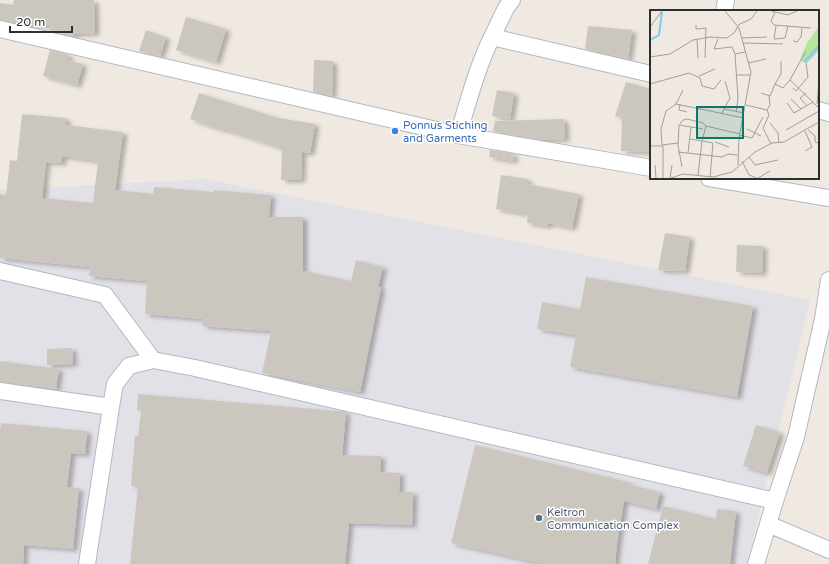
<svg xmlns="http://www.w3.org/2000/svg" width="829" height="564" font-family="'Varela Round',sans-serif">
  <defs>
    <filter id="shadow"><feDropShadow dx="4.5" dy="2.5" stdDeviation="2" flood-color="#0004"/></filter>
  </defs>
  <rect width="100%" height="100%" fill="#efe9e1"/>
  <path fill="#e3e1e8" d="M205,179L810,300L747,564H0V190Z"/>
  <path fill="#cbc7bf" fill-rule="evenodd" filter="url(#shadow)" d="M14,0H94L95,33L74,34L73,36L50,31L51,26L26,25L0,20V3L13,5Z
    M186,17L226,29L216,62L176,50Z
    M588,26L632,30L628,59L585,49Z
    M146,30L166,37L160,56L139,51Z
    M50,50L69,55L67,60L83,64L77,85L43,76Z
    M314,60L333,61L332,96L313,92Z
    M626,82L651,89V152L621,151L622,118L615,116Z
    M497,90L514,93L510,119L492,116Z
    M199,93L278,118L315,124L310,153L302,152L301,180H281L282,149L277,148L278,147L223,129V130L190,119Z
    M22,114L66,118V125L123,132L115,190L153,194L154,187L214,192V190L271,195L269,217H303V271L351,281L356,260L383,267L378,287H381L360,392L262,373L271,331L202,326L203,319L145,314L147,281L89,276L90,267L0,258V194L6,195L10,160L17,161ZM62,156L98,161L93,203L42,198L46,162L62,163Z
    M564,119L565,139L541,140L493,131L495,121Z
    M490,150L514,154L513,161L489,157Z
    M501,175L528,179L527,184L579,194L572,228L548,223V226L527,223L528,214L496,209Z
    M665,233L690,237L685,271L658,270Z
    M737,245L763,246L762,273L736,272Z
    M586,277L753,306L737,397L570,367L576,335L537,329L542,302L580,309Z
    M72,348L73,364L47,365V349Z
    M0,361L59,369L56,389L0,382Z
    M138,394L339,411L346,412L342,455L381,456L380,472L400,473L399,492H413L412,525L349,523L345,564H130L138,486H131L135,436H138L141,411L137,410Z
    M1,423L87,431L85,454L71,453L67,487L79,488L73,549L24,545L23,564H0V432Z
    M756,425L780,432L767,473L743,466Z
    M475,445L628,482L627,484L660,492L656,509L624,501L617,543L615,564H544L451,543Z
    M663,506L716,519L717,509L736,511L730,564H648Z"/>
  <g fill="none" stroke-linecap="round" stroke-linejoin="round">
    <defs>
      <path id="minor" d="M724,11L726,0
        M0,29L458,135L651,168
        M492,37L506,8L512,0
        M818,110L829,113
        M458,135C468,103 477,67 492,37L651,74
        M709,178L829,198
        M0,271L105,295L153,360
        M0,391L111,407
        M768,524L829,550
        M87,564L111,407L115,384L129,366L153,360L195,368L775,501
        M756,564L775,501L796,437L823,319L829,280"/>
    </defs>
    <use href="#minor" stroke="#b4b7c1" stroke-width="18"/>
    <use href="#minor" stroke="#fff" stroke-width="16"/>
  </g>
  <circle fill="#3f7fe0" stroke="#fff" stroke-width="1.5" cx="395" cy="131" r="4"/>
  <circle fill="#5c6f8a" stroke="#fff" stroke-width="1.5" cx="539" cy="518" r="4"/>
  <g text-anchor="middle" stroke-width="3" stroke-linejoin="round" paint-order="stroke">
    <g font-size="11" fill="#366cbe" stroke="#fff" text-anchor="start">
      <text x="403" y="129">Ponnus Stiching<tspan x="403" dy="13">and Garments</tspan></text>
    </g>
    <g font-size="11" fill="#4e5e75" stroke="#fff" text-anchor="start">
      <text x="547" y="516">Keltron<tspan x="547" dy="13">Communication Complex</tspan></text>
    </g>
  </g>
  <g transform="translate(650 10)">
    <rect width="169" height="169" fill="#efe9e1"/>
    <path d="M169,16V37L155,52L150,50L157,33Z" fill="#b6e59e"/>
    <path fill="none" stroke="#75cff0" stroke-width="2" d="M0,30L9,25L12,2M154,52L169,36"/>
    <path fill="none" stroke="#a29e99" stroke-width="1" d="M75,1L89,18L101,62L89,128L88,155M121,1L138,5L147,1M125,2L121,11L124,15L161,18M46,15V19L56,18L55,48M88,15L101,9L107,1M126,16L124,29L135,28L138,16M0,17L12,1M92,28L117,27M47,29L48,48M68,29L64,39L82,37L85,44L95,42M143,31L147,32L151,27L152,18M93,33L133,34M156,41L140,70L169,98M85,44L88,88L86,102M0,47L20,44L43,30L60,27L77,28L85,22L88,16M98,53L116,49M86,65H100M49,66L65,59M0,74L39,63L50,68L52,76L64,79L71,70M125,74L131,64V51M143,78L146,81L158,67L156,53L169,39M111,83L120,86L125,74L133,78L140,70M156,83L150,88L157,96M141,89L151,99M137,93L144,103L163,92M26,94L33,80M30,94L29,100L37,102M167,94L169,70M96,95L117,100L119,105L113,118L121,134M74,99L80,88L75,71M117,100L120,95L119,86M72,104L74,99L94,103M120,113L128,123L129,133M30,114L33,110L37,109L53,113L56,116M97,119L111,126M136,120L169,101M158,120L165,126V132L169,133M155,121L162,137L155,141M89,125L102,128L113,107M40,129L52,131L56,116L90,124M65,132L79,137M28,133L12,135L11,119L16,101L26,94L94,108M0,136H13V168M28,142L72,147L78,144L87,145M38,143L41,117M99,147L105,155L128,150M92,151L99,165L107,168M5,155L6,168M32,157L28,135L29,115L53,119M48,165L52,131L63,133L60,167M20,168L22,155M21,168L33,164L63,167L82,162L105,142L122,133L134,132L169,112M108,168L120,161"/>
    <path fill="#0f766e" fill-opacity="0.15" stroke="#0f766e" stroke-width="2" d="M47,97H93V128H47Z"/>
    <rect width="169" height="169" fill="none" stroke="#2e2e2e" stroke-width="2"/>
  </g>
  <path d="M10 26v6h62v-6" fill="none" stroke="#2e2e2e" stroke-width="2"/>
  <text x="16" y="26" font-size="12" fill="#2e2e2e" stroke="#ffffff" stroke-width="3" paint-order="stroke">20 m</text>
</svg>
